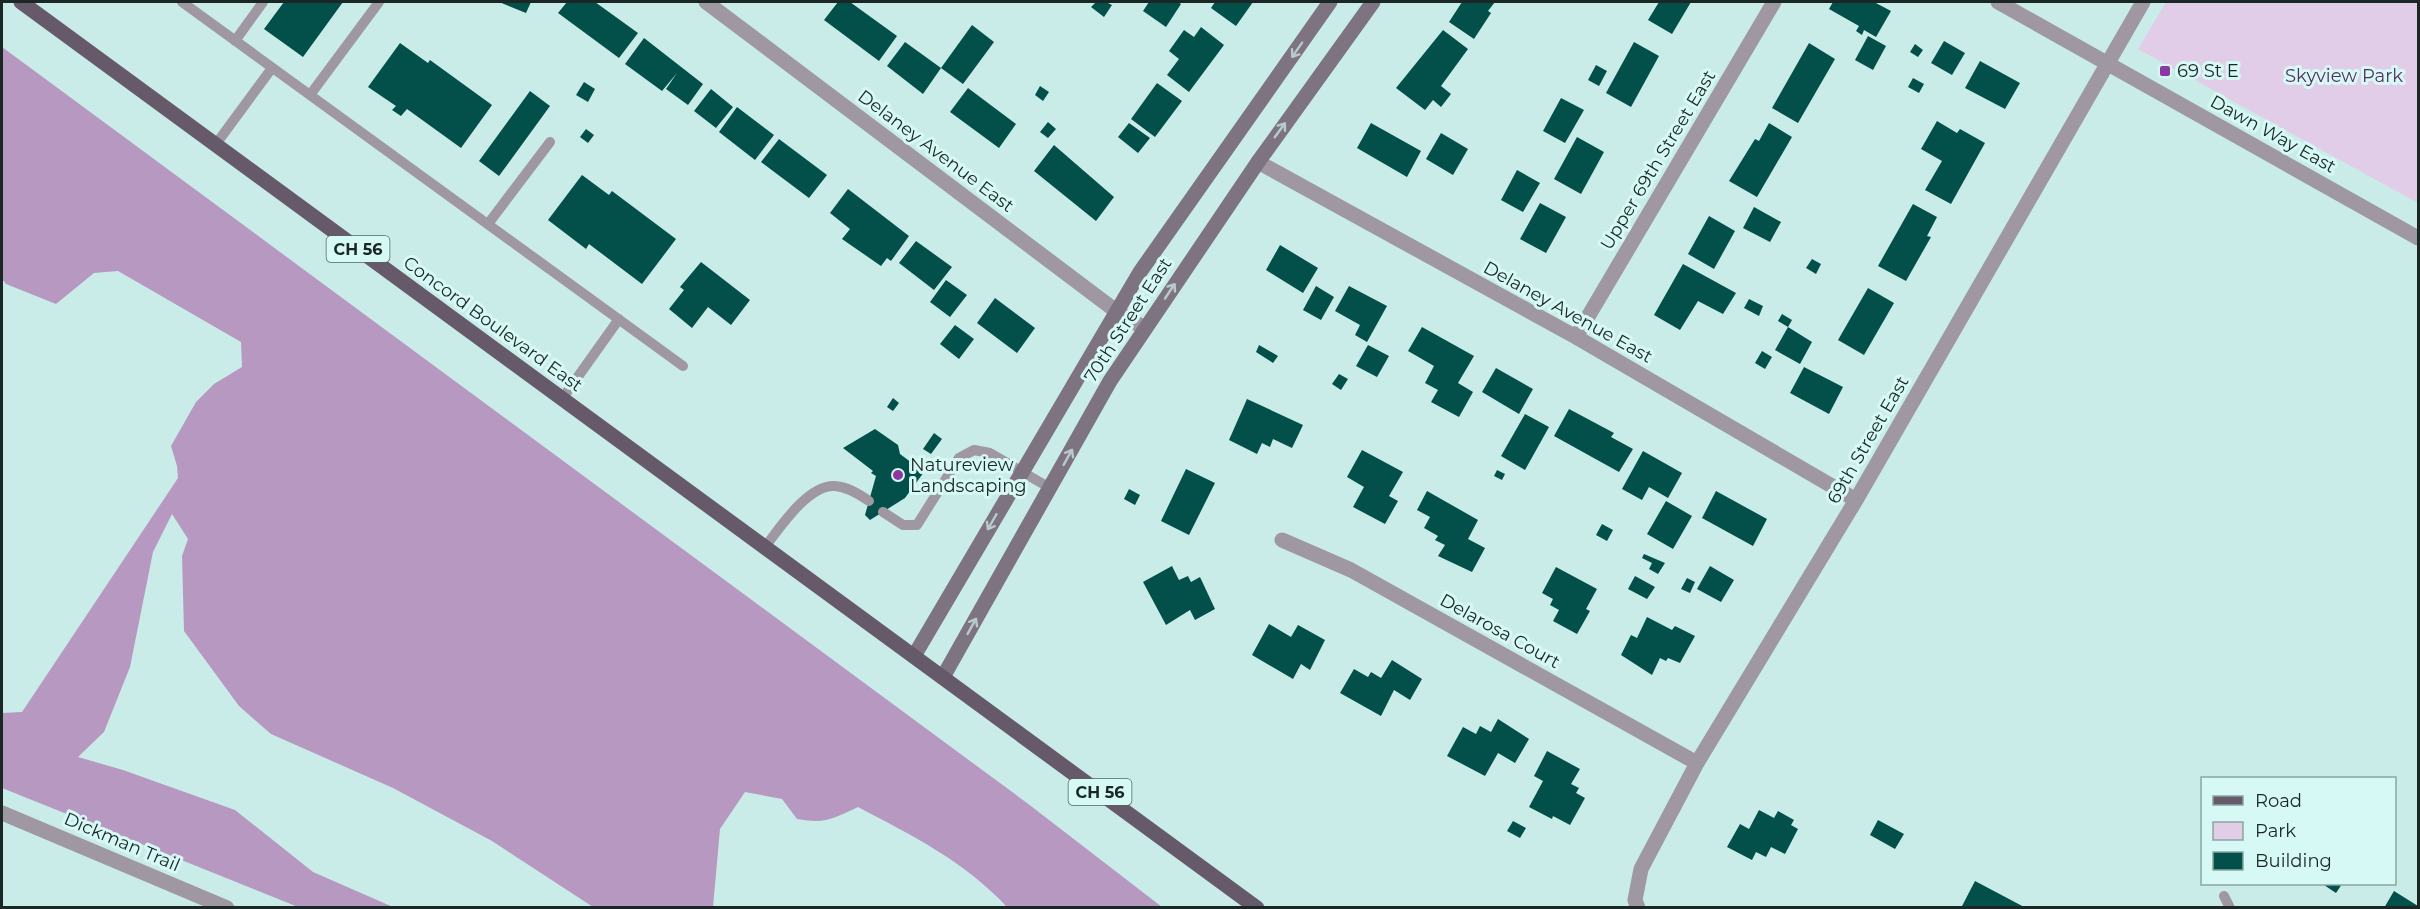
<svg xmlns="http://www.w3.org/2000/svg" width="2420" height="909" font-family="Montserrat,sans-serif">
  <rect width="100%" height="100%" fill="#caece8"/>
  <path fill="#e2cde8" d="M2166,2H2418V203L2138,49Z"/>
  <path fill="#b798c0" d="M2,47L1027,803L1162,907H1007C964,861 913,836 858,807C832,819 826,824 797,819L782,799L745,792L720,829L713,907H593L492,841L393,788L271,734L239,706L184,631L182,556L188,539L172,514L153,552L130,667L104,732L78,757L123,770L235,810L313,872L393,907H298L2,788V713L22,712L178,478L177,466L171,446L196,402L214,384L242,367L241,342L118,271L94,273L56,304L6,284L2,279Z"/>
  <path fill="#034f4a" d="M284,2H343L303,57L264,29Z
    M499,2H531L526,13Z
    M567,2H595L638,33L619,58L558,13Z
    M838,2H850L897,36L879,61L824,20Z
    M1096,2H1106L1112,5L1104,17L1091,7Z
    M1149,2H1178L1181,4L1166,27L1143,11Z
    M1215,2H1253L1236,26L1211,8Z
    M1462,2H1495L1488,11L1491,13L1474,39L1449,22Z
    M1659,2H1691L1672,34L1648,20Z
    M1833,2H1874L1891,11L1876,37L1864,30L1862,35L1856,31L1859,26L1829,9Z
    M972,25L994,42L963,84L941,68Z
    M1201,27L1224,45L1189,92L1167,75L1179,59L1169,51L1184,30L1194,37Z
    M1443,30L1468,49L1441,86L1451,94L1441,107L1433,100L1425,110L1396,88Z
    M1868,36L1886,46L1873,70L1855,60Z
    M644,38L703,84L688,105L666,89L677,73L662,91L625,64Z
    M1944,41L1965,53L1952,75L1931,63Z
    M905,42L941,68L923,94L887,66Z
    M1634,42L1659,56L1631,107L1606,93Z
    M400,43L428,63L430,60L492,105L461,148L407,109L401,116L392,110L396,106L368,87Z
    M1809,43L1835,59L1798,123L1772,108Z
    M1915,44L1923,50L1918,57L1910,52Z
    M1980,61L2020,83L2005,109L1965,88Z
    M1596,65L1607,71L1599,86L1588,80Z
    M1913,78L1924,84L1919,93L1908,87Z
    M584,82L595,89L588,102L576,95Z
    M1157,83L1182,101L1155,137L1131,119Z
    M1040,86L1049,92L1043,101L1035,95Z
    M968,88L1016,124L999,148L950,112Z
    M711,89L733,107L716,128L694,111Z
    M530,91L550,106L499,176L479,161Z
    M1561,98L1584,110L1565,143L1543,131Z
    M737,107L774,135L755,160L719,132Z
    M1937,121L1957,133L1960,129L1985,143L1951,204L1925,190L1942,161L1921,149Z
    M1048,122L1056,129L1048,138L1040,132Z
    M1129,123L1150,138L1138,153L1118,137Z
    M1371,123L1421,151L1407,177L1357,148Z
    M1769,123L1792,137L1757,197L1729,181L1755,139L1759,141Z
    M586,129L594,135L588,143L580,137Z
    M1441,133L1468,149L1453,175L1426,159Z
    M1577,137L1604,152L1581,194L1554,179Z
    M779,139L827,175L809,198L761,162Z
    M1054,145L1114,197L1096,221L1034,171Z
    M1517,170L1540,183L1523,212L1501,200Z
    M582,175L609,195L612,191L676,239L642,284L589,244L586,249L548,220Z
    M848,189L909,236L891,261L887,258L881,266L842,239L850,229L830,213Z
    M1540,203L1566,217L1546,253L1520,239Z
    M1913,204L1937,217L1927,236L1931,237L1906,281L1878,266Z
    M1754,207L1781,222L1770,242L1743,228Z
    M1709,216L1735,231L1714,269L1688,254Z
    M916,241L952,267L934,290L899,263Z
    M1280,245L1318,268L1303,293L1266,270Z
    M1812,259L1821,264L1816,274L1806,268Z
    M701,262L750,300L731,325L708,307L692,328L669,309L684,290L680,287Z
    M1683,264L1736,293L1723,314L1698,301L1680,330L1654,315Z
    M946,280L967,295L950,317L930,302Z
    M1316,286L1334,297L1321,320L1303,310Z
    M1349,286L1387,306L1367,342L1355,335L1360,325L1335,311Z
    M1868,288L1894,303L1864,355L1838,340Z
    M995,298L1035,328L1017,353L977,323Z
    M1749,299L1763,306L1759,316L1744,308Z
    M1782,314L1792,320L1788,327L1778,321Z
    M955,325L974,339L959,359L940,344Z
    M1422,327L1474,356L1458,383L1473,392L1459,417L1431,402L1438,390L1425,383L1434,366L1408,351Z
    M1788,327L1812,342L1800,364L1775,350Z
    M1259,345L1278,356L1273,363L1256,352Z
    M1368,345L1389,356L1377,377L1356,366Z
    M1762,351L1772,357L1765,369L1755,363Z
    M1804,367L1843,387L1829,414L1790,393Z
    M1496,368L1533,389L1519,414L1482,392Z
    M1339,374L1348,379L1341,390L1332,384Z
    M893,398L899,403L893,411L887,407Z
    M1247,399L1303,425L1292,448L1273,439L1270,447L1262,443L1257,454L1229,440Z
    M1569,409L1614,433L1611,437L1633,449L1619,472L1554,436Z
    M1525,414L1549,427L1525,470L1501,456Z
    M875,429L898,445L900,454L924,472L905,498L870,520L865,515L876,476L871,473L873,471L843,448Z
    M934,433L942,439L931,454L923,449Z
    M1362,450L1403,472L1389,496L1398,501L1385,524L1353,507L1364,487L1347,477Z
    M1643,451L1682,473L1668,498L1649,487L1642,500L1622,489Z
    M1186,469L1215,483L1189,535L1161,521Z
    M1497,470L1505,474L1502,480L1494,476Z
    M1129,489L1140,495L1135,505L1124,499Z
    M1427,491L1478,520L1468,539L1485,548L1472,572L1438,556L1445,545L1435,540L1438,536L1424,528L1430,517L1417,510Z
    M1716,491L1767,519L1753,546L1702,518Z
    M1666,501L1692,516L1673,549L1647,534Z
    M1602,524L1613,530L1607,541L1596,535Z
    M1644,554L1665,563L1658,574L1649,569L1652,563L1642,558Z
    M1172,566L1179,580L1188,576L1191,582L1200,577L1215,609L1195,620L1190,610L1166,625L1143,582Z
    M1710,566L1734,580L1721,602L1697,589Z
    M1556,567L1597,589L1586,609L1590,611L1577,634L1553,621L1559,610L1550,605L1553,599L1542,593Z
    M1635,576L1655,587L1647,599L1628,589Z
    M1687,578L1695,582L1690,593L1681,589Z
    M1647,617L1672,630L1675,626L1695,636L1680,663L1668,658L1666,661L1660,658L1652,675L1621,655L1631,635L1637,638Z
    M1269,624L1291,637L1298,625L1325,640L1310,670L1301,664L1293,679L1252,655Z
    M1392,660L1422,679L1410,700L1394,690L1381,716L1340,693L1354,669L1368,677L1371,672L1381,678Z
    M1498,719L1529,739L1515,763L1498,753L1485,776L1447,756L1463,727L1476,734L1480,726L1491,732Z
    M1547,751L1580,769L1571,784L1579,788L1576,793L1585,798L1570,825L1553,816L1552,819L1529,807L1543,781L1534,776Z
    M1759,810L1774,818L1778,811L1794,820L1791,825L1798,829L1785,854L1771,847L1766,857L1756,852L1752,860L1727,847L1740,824L1749,829Z
    M1878,820L1904,834L1895,849L1870,835Z
    M1513,821L1526,828L1520,838L1507,831Z
    M1975,881L2026,908H1961Z
    M2325,884H2342L2336,893L2324,885Z
    M2394,891L2418,906V908H2384Z"/>
  <g fill="none" stroke-linecap="round" stroke-linejoin="round">
    <path stroke="#9f97a1" stroke-width="10" d="M182,2L683,366
      M235,41L263,2
      M310,95L379,2
      M216,144L272,68
      M488,224L550,142
      M562,399L619,319
      M883,512L903,525H917L959,458L974,450L990,453L1050,488
      M765,547C779,529 808,484 835,486C848,487 859,494 869,501
      M2224,896L2230,908"/>
    <path stroke="#9f97a1" stroke-width="15" d="M706,2L1116,311L1144,328
      M1258,162L1576,337L1856,500
      M1576,337L1774,2
      M1282,540L1351,570L1697,763
      M1638,908L1635,900L1641,869L1697,763L1856,500L2143,2"/>
    <path stroke="#9f97a1" stroke-width="15" d="M1998,2L2418,238
      M2,813L227,908"/>
    <path stroke="#7d7381" stroke-width="15" d="M914,656L1140,272L1330,2
      M943,677L1110,381L1258,162L1373,2"/>
    <path stroke="#66596a" stroke-width="15" d="M21,2L1257,908"/>
  </g>
  <defs><path id="oneway-shaft" d="M-6 0H5M1.5-3L5.5 0L1.5 3" fill="none" stroke-width="1.6" stroke-linecap="round" stroke-linejoin="round" transform="scale(1.5)"/></defs>
  <g stroke="#b8cacc">
    <use href="#oneway-shaft" transform="translate(1297 50) rotate(125)"/>
    <use href="#oneway-shaft" transform="translate(1280 130) rotate(-54)"/>
    <use href="#oneway-shaft" transform="translate(1170 291) rotate(-56)"/>
    <use href="#oneway-shaft" transform="translate(1068 457) rotate(-61)"/>
    <use href="#oneway-shaft" transform="translate(992 522) rotate(120)"/>
    <use href="#oneway-shaft" transform="translate(972 626) rotate(-61)"/>
  </g>
  <g fill="#8c37a4" stroke="#d7f9f5" stroke-width="2">
    <rect x="2159" y="65" width="12" height="12" rx="3"/>
    <circle cx="898" cy="475" r="6"/>
  </g>
  <g text-anchor="middle" stroke-width="6" stroke-linejoin="round" paint-order="stroke">
    <g fill="#d7f9f5" stroke="#536663" stroke-width="1.5">
      <rect x="326.5" y="236" width="63" height="26" rx="4.5"/>
      <rect x="1068.5" y="779" width="63" height="26" rx="4.5"/>
    </g>
    <g font-size="16" font-weight="bold" fill="#1a2725">
      <text x="358" y="255">CH 56</text>
      <text x="1100" y="798">CH 56</text>
    </g>
    <g font-size="18" fill="#1a2725" stroke="#d7f9f5" text-anchor="start">
      <text x="2177" y="77">69 St E</text>
      <text x="910" y="471">Natureview<tspan x="910" dy="21">Landscaping</tspan></text>
    </g>
    <g font-size="18" fill="#562f62" stroke="#d7f9f5">
      <text x="2344" y="82">Skyview Park</text>
    </g>
    <g font-size="18" fill="#1a2725" stroke="#d7f9f5">
      <text transform="translate(2273 134) rotate(29)" y="6">Dawn Way East</text>
      <text transform="translate(936 151) rotate(37)" y="6">Delaney Avenue East</text>
      <text transform="translate(1658 160) rotate(-59)" y="6">Upper 69th Street East</text>
      <text transform="translate(1568 312) rotate(29)" y="6">Delaney Avenue East</text>
      <text transform="translate(1128 320) rotate(-57)" y="6">70th Street East</text>
      <text transform="translate(493 324) rotate(36)" y="6">Concord Boulevard East</text>
      <text transform="translate(1868 440) rotate(-60)" y="6">69th Street East</text>
      <text transform="translate(1500 631) rotate(29)" y="6">Delarosa Court</text>
      <text transform="translate(122 842) rotate(23)" y="6">Dickman Trail</text>
    </g>
  </g>
  <rect width="2420" height="909" fill="none" stroke="#1a2725" stroke-width="6"/>
  <rect x="2201" y="777" width="195" height="108" fill="#d7f9f5" stroke="#8ba5a2" stroke-width="1.5"/>
  <rect x="2213" y="796" width="30" height="9" fill="#66596a" stroke="#8ba5a2" stroke-width="1.5"/>
  <text x="2255" y="807" font-size="18" fill="#1a2725">Road</text>
  <rect x="2213" y="822" width="30" height="18" fill="#e2cde8" stroke="#8ba5a2" stroke-width="1.5"/>
  <text x="2255" y="837" font-size="18" fill="#1a2725">Park</text>
  <rect x="2213" y="852" width="30" height="18" fill="#034f4a" stroke="#8ba5a2" stroke-width="1.5"/>
  <text x="2255" y="867" font-size="18" fill="#1a2725">Building</text>
</svg>
